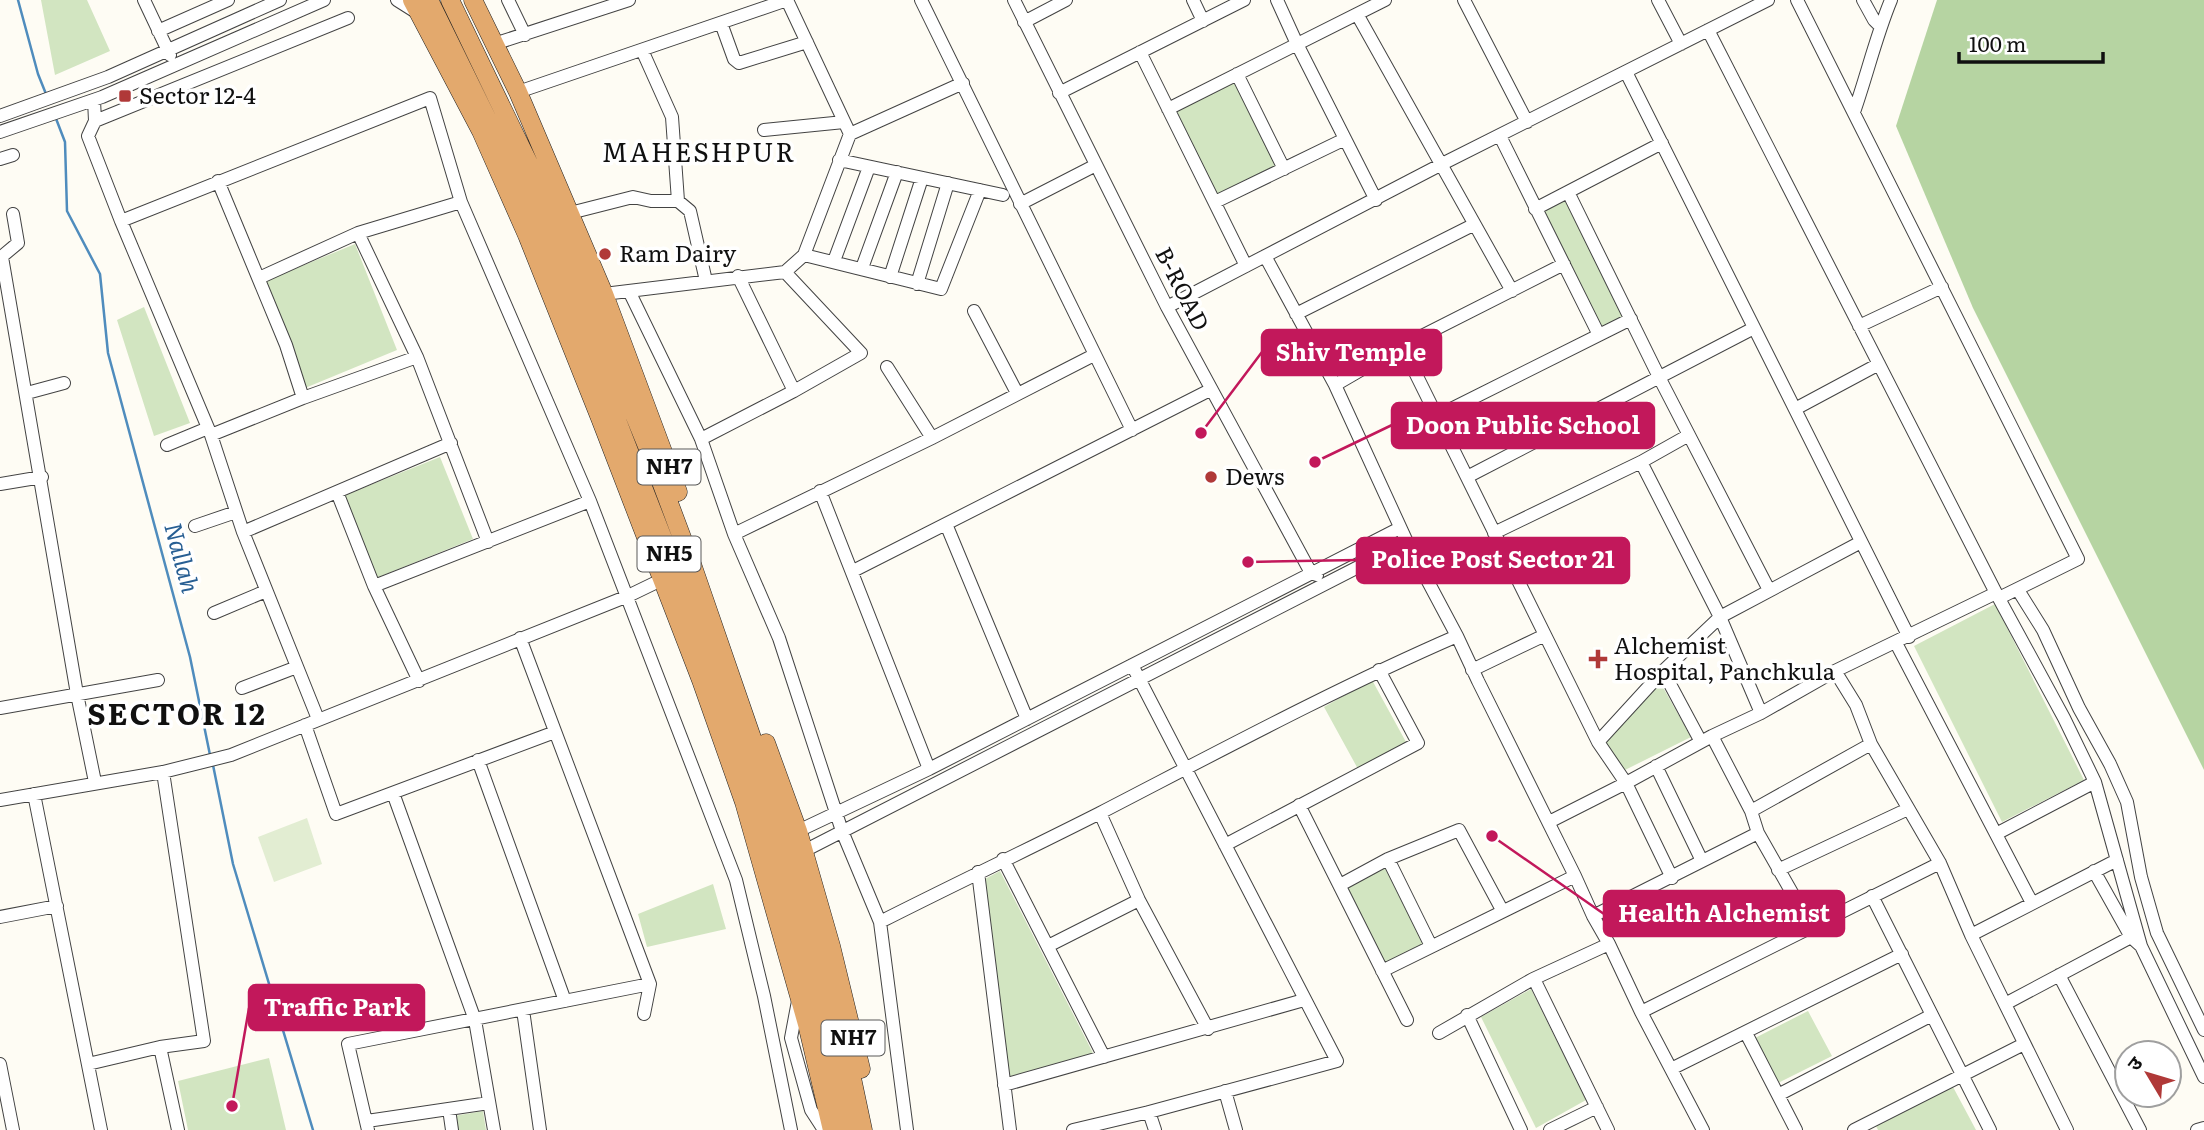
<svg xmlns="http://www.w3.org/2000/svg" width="2204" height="1130" font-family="Literata,'Noto Sans Devanagari',serif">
  <rect width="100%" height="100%" fill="#fefcf4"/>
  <path fill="#d2e5c1" d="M41,0H87L110,51L55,75Z
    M1235,82L1277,169L1217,197L1176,110Z
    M1566,200L1624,317L1600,329L1542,212Z
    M355,244L397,350L305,388L263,282Z
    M144,307L190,423L154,436L117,320Z
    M440,457L473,539L376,578L343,496Z
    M1995,604L2084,780L2002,822L1914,646Z
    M1372,680L1406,742L1358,769L1324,707Z
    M1660,682L1691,737L1621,772L1605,742Z
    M1386,867L1426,944L1385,965L1346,888Z
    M1000,871L1093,1053L1008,1077L985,879Z
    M713,884L726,929L647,947L638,914Z
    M1531,989L1586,1100L1536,1128L1481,1017Z
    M1808,1011L1832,1056L1778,1083L1755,1038Z
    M269,1058L286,1130H188L178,1081Z
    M1953,1087L1976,1130H1878L1876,1126Z
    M483,1111L486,1130H457L454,1116Z"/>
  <path fill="#b6d4a2" d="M1937,0H2204V770L1973,308L1896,126Z"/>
  <path fill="#e2edd2" d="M307,818L322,864L274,882L258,837Z"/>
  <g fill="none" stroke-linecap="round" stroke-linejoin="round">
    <path stroke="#4f8cbd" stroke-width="2.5" d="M18,0L38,74L46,94
      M55,116L65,142L67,211L100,274L108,353L190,657L210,755
      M213,765L233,864L313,1130"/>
    <defs>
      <path id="minor" d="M144,0L170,55
        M397,0L416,12
        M508,0L525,35
        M787,0L850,134
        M921,0L1132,430
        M1014,0L1167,307L1311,573L1317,575
        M1193,0L1203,21
        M1277,0L1297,44L1376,200
        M1464,0L1527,122
        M1658,0L1681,44
        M1797,0L2078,559L1999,598
        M1863,0L1874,20L1880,26
        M1357,14L1512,291
        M1024,22L1066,0
        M721,23L734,59L739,63L807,42
        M1708,30L1996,593L2064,718L2095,782L2141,946
        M158,31L228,0
        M494,44L629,0
        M642,50L672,117L678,201
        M1140,52L1246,266
        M1626,72L1909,637
        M1237,74L1284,169
        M518,92L787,0
        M1059,93L1244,0
        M94,100L95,121L88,136L121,221L211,435L243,532L318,719
        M1168,109L1385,0
        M1854,112C1867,75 1876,36 1891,0
        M0,116L108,77L280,0
        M95,121L348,18
        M764,130L844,122
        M0,132L102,97L324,0
        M1500,136L1599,335
        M0,159L13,155
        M839,160L1003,195
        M218,181L286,345L303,398
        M1568,192L1659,377L1769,590
        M1215,202L1345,139
        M1020,204L1096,165
        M1535,209L1662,143
        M570,213L633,197L651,201H678L690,211L706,281
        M121,221L430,98L461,202L590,501L736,880L764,996L791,1130
        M358,233L417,357L488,542
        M804,255L941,289L980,190
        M1265,256L1335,385L1407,542L1457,636L1478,681L1575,876L1593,916L1609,944L1641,1012L1703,1130
        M2,257L77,694L95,782
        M0,258L18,243L13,214
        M834,261L869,167
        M862,268L897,172
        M738,276L794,391
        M890,277L922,178
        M259,278L358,233L461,202
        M917,284L948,183
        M629,291L701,439L734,534L779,638L842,831L880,922L907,1130
        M604,294L785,272L804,255L850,134L963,83
        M1167,307L1442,164L1768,0
        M974,311L1017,393
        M1296,314L1473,225
        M1859,326L1942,287
        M1402,346L1598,742L1626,783L1672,878
        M887,367L932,438
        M1335,385L1402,346L1564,264
        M27,393L64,383
        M1795,409L1879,364
        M1435,417L1631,319
        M211,435L303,398L417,357
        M701,439L794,391L861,353L785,272
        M167,445L208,428
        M1641,462L1720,617L1761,713
        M1467,477L1754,328
        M0,484L42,477
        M820,491L929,769
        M337,492L374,586L419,681
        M946,524L1027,719
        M195,526L236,512
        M243,532L451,443
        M1494,533L1641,462L1689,435
        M734,534L932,438L1094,355
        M853,571L1210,390
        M374,586L590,501
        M2018,590L2043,630L2079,708L2110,764L2127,802L2141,877L2157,933L2204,1030
        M214,613L266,591
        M520,638L650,984L644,1014
        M1896,643L2032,903
        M1472,670L1545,635
        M1663,671L1701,742
        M1835,671L1856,705L1871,744L1940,863L1971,935L2067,1130
        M242,688L297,667
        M0,708L158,680
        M305,725L336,814L555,732
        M1712,736L1751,811L1758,833L1812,928
        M1598,742L1663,671L1720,617L1861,542
        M478,760L565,1001
        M1656,766L1702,861
        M393,793L475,1020L494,1130
        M34,794L101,1130
        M0,800L163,772L231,755L628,596L661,580
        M1299,805L1407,1020
        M1751,811L1871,744
        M1100,813L1139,900L1208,1029
        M1549,822L1626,783L1712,736L1761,713L1835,671L1996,593
        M798,831L929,769L1400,528
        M1996,834L2095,782
        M1225,845L1418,743L1379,670
        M804,851L1407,542
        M1003,859L1104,1057
        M1388,859L1431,946
        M1778,870L1908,809
        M2094,871L2131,937L2141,946L2204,1077
        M978,872L1010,1130
        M1340,885L1388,859L1459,830L1502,910
        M1872,896L1990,1130
        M1593,916L1758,833
        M0,917L57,906
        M880,922C953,885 1027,850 1100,813C1218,752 1335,689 1457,636
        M1971,935L2117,860
        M1048,946L1139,900
        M1382,971L1575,876
        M2059,975L2140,1130
        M1534,979L1608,1130
        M798,1001L791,1038L811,1110L824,1130
        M2005,1004L2131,937
        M523,1010L540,1130
        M1641,1012L1940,863
        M1467,1015L1521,1130
        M1439,1033L1533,979L1609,944
        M1746,1033L1796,1130
        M160,1047L178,1130
        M0,1064L13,1130
        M88,1064L160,1047L204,1041L163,772
        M1673,1068L1902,954
        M1004,1085L1304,1000
        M1225,1091L1236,1130
        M1778,1095L1932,1015
        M449,1109L452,1130
        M1149,1112L1155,1130
        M367,1121L489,1103
        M368,1130L348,1044L650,984
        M1073,1130L1149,1112L1337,1061L1132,665
        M1550,1130L1597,1107
        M1854,1130L2024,1044
        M2197,1130L2204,1128"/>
      <path id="highway" d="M412,0L481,131L527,235L600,418L701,680L744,802L807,1024L832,1130
        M429,0L529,204L571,302L718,680L760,804L815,1000L848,1130
        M450,0L545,197L654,463L693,567L771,793L852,1078L863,1130
        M473,0L518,92L604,294L678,492
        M766,743L798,831L831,946L861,1069"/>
    </defs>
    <use href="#minor" stroke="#434343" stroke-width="14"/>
    <use href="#highway" stroke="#212121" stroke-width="19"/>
    <use href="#minor" stroke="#fff" stroke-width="12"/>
    <use href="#highway" stroke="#e3a96d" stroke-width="18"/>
  </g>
  <g fill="#b03938" stroke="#fff" stroke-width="2.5">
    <rect x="118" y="89" width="14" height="14" rx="3.5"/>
    <circle cx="605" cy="254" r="7"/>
    <circle cx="1211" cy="477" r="7"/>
    <path d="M1594.5 648.5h7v7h7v7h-7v7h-7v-7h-7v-7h7z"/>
  </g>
  <g text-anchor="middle" stroke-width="7" stroke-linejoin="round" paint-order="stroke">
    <g fill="#fff" stroke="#585858" stroke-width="2">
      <rect x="637.5" y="449.5" width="63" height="35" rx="5"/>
      <rect x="637.5" y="536.5" width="63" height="35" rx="5"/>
      <rect x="821.5" y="1020.5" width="63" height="35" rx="5"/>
    </g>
    <g font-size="21" font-weight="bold" fill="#101010">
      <text x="669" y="474">NH7</text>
      <text x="669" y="561">NH5</text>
      <text x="853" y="1045">NH7</text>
    </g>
    <g font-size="23" fill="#101010" stroke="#fff" text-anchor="start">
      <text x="139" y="104">Sector 12-4</text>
      <text x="619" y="262">Ram Dairy</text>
      <text x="1225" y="485">Dews</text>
      <text x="1614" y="654">Alchemist<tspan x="1614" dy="26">Hospital, Panchkula</tspan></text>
    </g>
    <g font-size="23" fill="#101010" stroke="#fff">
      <text transform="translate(1182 289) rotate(63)" y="8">B-ROAD</text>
    </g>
    <g font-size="24" font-style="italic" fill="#285f93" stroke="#fff">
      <text transform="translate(181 558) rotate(75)" y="8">Nallah</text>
    </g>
    <g font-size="26" letter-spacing="2" fill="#101010" stroke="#fff">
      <text x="699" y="162">MAHESHPUR</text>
    </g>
    <g font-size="30" font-weight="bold" letter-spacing="2" fill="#101010" stroke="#fff">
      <text x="177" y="725">SECTOR 12</text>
    </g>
  </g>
  <path fill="none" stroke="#c2185b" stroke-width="2.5" d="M1201 433L1262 352M1315 462L1392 425M1248 562L1357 560M1492 836L1604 914M232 1106L249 1008"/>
  <g fill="#c2185b" stroke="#fff" stroke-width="2.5">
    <circle cx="1201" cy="433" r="7"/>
    <circle cx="1315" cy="462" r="7"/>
    <circle cx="1248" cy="562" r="7"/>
    <circle cx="1492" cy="836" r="7"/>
    <circle cx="232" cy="1106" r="7"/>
  </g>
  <g fill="#c2185b" stroke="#c2185b" stroke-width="2.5">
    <rect x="1262" y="330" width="179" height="45" rx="7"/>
    <rect x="1392" y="403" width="262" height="45" rx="7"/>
    <rect x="1357" y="538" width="272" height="45" rx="7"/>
    <rect x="1604" y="891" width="240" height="45" rx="7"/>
    <rect x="249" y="985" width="175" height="45" rx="7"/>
  </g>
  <g font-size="24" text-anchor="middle" font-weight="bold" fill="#fff">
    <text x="1351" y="361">Shiv Temple</text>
    <text x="1523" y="434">Doon Public School</text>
    <text x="1493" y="568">Police Post Sector 21</text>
    <text x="1724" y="922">Health Alchemist</text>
    <text x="337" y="1016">Traffic Park</text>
  </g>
  <g transform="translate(2148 1074) rotate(308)"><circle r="33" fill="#ffffff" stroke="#9f9f9f" stroke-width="2"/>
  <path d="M0-5L12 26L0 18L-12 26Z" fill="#b03938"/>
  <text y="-10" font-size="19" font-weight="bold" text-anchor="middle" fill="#101010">उ</text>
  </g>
  <path d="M1959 52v10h144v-10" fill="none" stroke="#101010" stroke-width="3.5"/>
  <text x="1969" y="52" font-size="21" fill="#101010" stroke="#ffffff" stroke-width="5" paint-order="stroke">100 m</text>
</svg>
